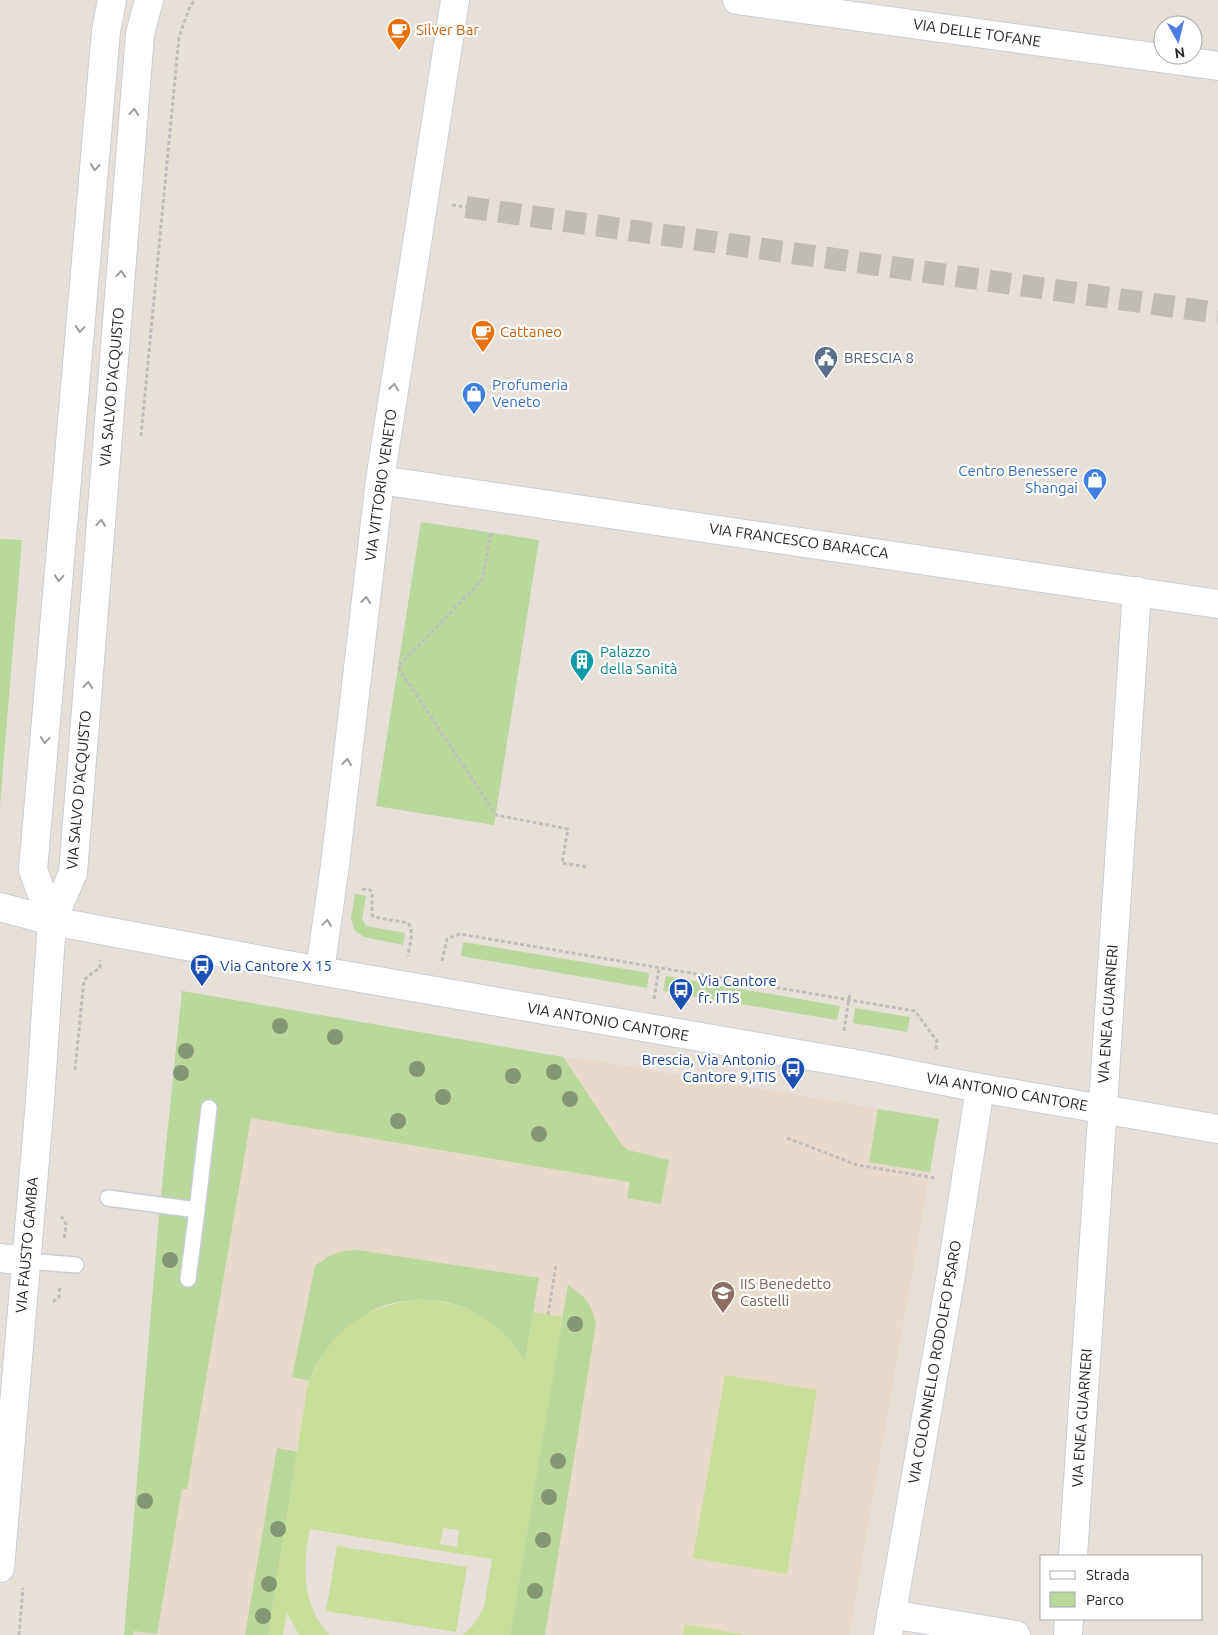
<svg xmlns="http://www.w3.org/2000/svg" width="1218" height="1635" font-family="Ubuntu,sans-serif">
  <rect width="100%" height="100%" fill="#e7e0d9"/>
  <path fill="#e7daca" d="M182,991L563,1057L602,1062L939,1119L849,1635H746L685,1624L683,1635H510L563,1318L533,1313L517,1348L502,1331L483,1317L463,1307L441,1301L418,1299L395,1302L374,1310L322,1354L312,1374L307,1389L268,1635H124L160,1205Z"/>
  <path fill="#b8d89c" d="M421,522L539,540L494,825L376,806Z
    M0,539L22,540L0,806Z
    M355,894L366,896L362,919L366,926L405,933L403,945L364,937L354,930L351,918Z
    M463,942L649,973L647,988L461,956Z
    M666,976L840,1006L837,1020L663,991Z
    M182,991L563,1057L622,1145L628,1150L669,1160L661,1204L627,1198L630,1182L251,1118L187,1489H182L157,1634L134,1631L133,1635H124L160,1205Z
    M855,1008L910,1017L907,1032L853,1023Z
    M878,1109L939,1119L930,1172L869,1162Z
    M357,1250L539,1278L525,1361C500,1319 455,1294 406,1301C395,1302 382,1305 373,1310C363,1317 355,1326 347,1333C328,1349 318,1356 310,1381L292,1377L315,1266C330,1254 339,1251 357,1250Z
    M568,1285C586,1297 591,1303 596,1324L545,1635H510Z
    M277,1448L297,1452L268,1635H245Z"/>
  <path fill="#c9de99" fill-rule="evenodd" d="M418,1299C468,1303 497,1318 525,1360L533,1312L563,1317L510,1635H463L474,1624L484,1607L492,1559L310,1529C302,1567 302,1604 329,1635H299L287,1612L283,1635H268L307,1389C327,1332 359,1308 418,1299ZM443,1528L459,1530L457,1547L440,1544Z
    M725,1375L817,1390L787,1574L693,1558Z
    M337,1546L467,1567L456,1632L326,1611Z
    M685,1624L746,1635H683Z"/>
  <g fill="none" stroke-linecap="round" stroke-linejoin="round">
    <path stroke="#c0bbb5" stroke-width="22" stroke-dasharray="22 11" stroke-linecap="butt" d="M466,207L1218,313"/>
    <defs>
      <path id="service" d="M108,1198L197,1210L188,1279
        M197,1210L209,1108
        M26,1261L76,1265"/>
      <path id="minor" d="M737,0L1218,66
        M380,480L1218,604
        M0,907L52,921L320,971L862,1065L980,1088L1218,1129
        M320,971L335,865L380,480L455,0
        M0,1258L26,1261
        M1073,1556L1137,591
        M891,1614L1016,1635
        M888,1635L951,1275L980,1088
        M1068,1635L1069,1619"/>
      <path id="tertiary" d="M52,921L33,870L106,31L112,0
        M0,1568L40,1101L52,921L73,873L140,34L149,0"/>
    </defs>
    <use href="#service" stroke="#c8cdd7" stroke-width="18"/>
    <use href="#minor" stroke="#c8cdd7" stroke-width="30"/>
    <use href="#tertiary" stroke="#c8cdd7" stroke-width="30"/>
    <path stroke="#bebebe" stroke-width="3" stroke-dasharray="4 2.5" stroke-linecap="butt" d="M452,205L466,207
      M141,436L179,37L189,9L194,0
      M491,533L482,580L398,667L496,815L568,829L562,863L588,867
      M362,889L370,890L372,892V915L374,917L408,923C415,932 409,945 408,956
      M442,961L447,939L460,934L915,1011L937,1041L936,1049
      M654,999L659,968
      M844,1031L850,992
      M75,1070L84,980L92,973L100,968V960
      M787,1138L857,1165L935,1178
      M61,1216L66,1224L64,1240
      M53,1302L59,1297L60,1286
      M548,1315L556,1265
      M19,1635L23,1588"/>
    <use href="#service" stroke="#fff" stroke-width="15"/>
    <use href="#minor" stroke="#fff" stroke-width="28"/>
    <use href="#tertiary" stroke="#fff" stroke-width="28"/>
  </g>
  <g fill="#859674">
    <circle cx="280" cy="1026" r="8"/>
    <circle cx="335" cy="1037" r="8"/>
    <circle cx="186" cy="1051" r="8"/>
    <circle cx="417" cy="1069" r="8"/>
    <circle cx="554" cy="1072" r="8"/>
    <circle cx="181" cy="1073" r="8"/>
    <circle cx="513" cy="1076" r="8"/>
    <circle cx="443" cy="1097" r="8"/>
    <circle cx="570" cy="1099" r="8"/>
    <circle cx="398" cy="1121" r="8"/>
    <circle cx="539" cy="1134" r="8"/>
    <circle cx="170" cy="1260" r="8"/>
    <circle cx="575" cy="1324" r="8"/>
    <circle cx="558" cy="1461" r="8"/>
    <circle cx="549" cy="1497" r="8"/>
    <circle cx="145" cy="1501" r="8"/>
    <circle cx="278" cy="1529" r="8"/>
    <circle cx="543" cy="1540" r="8"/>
    <circle cx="269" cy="1584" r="8"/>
    <circle cx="535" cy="1591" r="8"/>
    <circle cx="263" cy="1616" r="8"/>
  </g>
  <defs><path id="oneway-chevron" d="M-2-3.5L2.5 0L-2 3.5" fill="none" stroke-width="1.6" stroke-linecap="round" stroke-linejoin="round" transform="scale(1.25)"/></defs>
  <g stroke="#9d9d9d">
    <use href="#oneway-chevron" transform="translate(134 112) rotate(-85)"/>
    <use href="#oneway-chevron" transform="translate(95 167) rotate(95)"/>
    <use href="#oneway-chevron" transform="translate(121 274) rotate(-85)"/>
    <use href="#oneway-chevron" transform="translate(80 329) rotate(95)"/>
    <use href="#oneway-chevron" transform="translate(394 387) rotate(-81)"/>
    <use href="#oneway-chevron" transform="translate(101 523) rotate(-85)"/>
    <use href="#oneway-chevron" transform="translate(59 578) rotate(95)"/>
    <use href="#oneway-chevron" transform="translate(366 600) rotate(-83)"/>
    <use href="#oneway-chevron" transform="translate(88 685) rotate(-85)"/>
    <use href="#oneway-chevron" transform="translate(45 740) rotate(95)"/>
    <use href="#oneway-chevron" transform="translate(347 762) rotate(-83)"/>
    <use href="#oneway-chevron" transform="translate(327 923) rotate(-82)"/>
  </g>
  <defs>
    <symbol id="cafe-pin" viewBox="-11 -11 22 30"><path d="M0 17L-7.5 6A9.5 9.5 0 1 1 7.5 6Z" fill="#e8710a" stroke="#fff"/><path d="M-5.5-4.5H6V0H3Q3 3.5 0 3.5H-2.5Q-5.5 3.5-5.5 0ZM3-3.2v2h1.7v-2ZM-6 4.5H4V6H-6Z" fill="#fff"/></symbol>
    <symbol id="civic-pin" viewBox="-11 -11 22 30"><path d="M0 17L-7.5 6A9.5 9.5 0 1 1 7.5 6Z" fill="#5c6f8a" stroke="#fff"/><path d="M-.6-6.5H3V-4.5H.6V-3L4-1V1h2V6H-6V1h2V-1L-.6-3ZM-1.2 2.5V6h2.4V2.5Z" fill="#fff"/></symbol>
    <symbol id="shop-pin" viewBox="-11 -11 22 30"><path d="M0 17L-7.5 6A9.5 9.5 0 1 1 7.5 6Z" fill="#3f7fe0" stroke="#fff"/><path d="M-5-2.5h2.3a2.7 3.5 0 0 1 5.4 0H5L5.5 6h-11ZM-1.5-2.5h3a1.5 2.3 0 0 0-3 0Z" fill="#fff"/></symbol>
    <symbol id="building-pin" viewBox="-11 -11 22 30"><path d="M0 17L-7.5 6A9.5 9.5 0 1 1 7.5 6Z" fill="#0f9aa8" stroke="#fff"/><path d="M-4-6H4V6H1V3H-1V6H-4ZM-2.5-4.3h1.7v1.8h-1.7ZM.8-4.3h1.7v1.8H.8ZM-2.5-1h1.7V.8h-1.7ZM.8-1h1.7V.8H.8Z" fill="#fff"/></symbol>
    <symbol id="bus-pin" viewBox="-11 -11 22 30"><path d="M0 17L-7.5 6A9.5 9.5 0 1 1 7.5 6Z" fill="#1a4fb4" stroke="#fff"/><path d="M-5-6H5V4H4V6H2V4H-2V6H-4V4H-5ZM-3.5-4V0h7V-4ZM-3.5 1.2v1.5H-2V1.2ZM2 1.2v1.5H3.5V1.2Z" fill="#fff"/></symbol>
    <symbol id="school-pin" viewBox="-11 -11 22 30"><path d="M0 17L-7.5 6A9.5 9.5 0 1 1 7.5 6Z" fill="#8d6e63" stroke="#fff"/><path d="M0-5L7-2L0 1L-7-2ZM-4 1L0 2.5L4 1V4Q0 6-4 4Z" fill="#fff"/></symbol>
  </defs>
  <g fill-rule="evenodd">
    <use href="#cafe-pin" x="385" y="16" width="28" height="38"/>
    <use href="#cafe-pin" x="469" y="318" width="28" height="38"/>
    <use href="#civic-pin" x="812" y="344" width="28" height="38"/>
    <use href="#shop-pin" x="460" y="380" width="28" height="38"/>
    <use href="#shop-pin" x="1081" y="466" width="28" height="38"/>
    <use href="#building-pin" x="568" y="647" width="28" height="38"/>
    <use href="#bus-pin" x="188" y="952" width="28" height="38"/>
    <use href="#bus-pin" x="667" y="976" width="28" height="38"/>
    <use href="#bus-pin" x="779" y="1055" width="28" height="38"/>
    <use href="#school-pin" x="709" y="1279" width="28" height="38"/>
  </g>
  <g text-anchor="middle" stroke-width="4.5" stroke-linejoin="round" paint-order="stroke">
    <g font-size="15" fill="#c56008" stroke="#fff" text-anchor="start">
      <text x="416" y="35">Silver Bar</text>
      <text x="500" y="337">Cattaneo</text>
    </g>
    <g font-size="15" fill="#262626" stroke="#fff">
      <text transform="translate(977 33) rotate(8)" y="5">VIA DELLE TOFANE</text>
      <text transform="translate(112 387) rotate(-85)" y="5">VIA SALVO D'ACQUISTO</text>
      <text transform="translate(381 485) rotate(-82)" y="5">VIA VITTORIO VENETO</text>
      <text transform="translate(799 541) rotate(8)" y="5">VIA FRANCESCO BARACCA</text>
      <text transform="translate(79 790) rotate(-85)" y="5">VIA SALVO D'ACQUISTO</text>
      <text transform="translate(1108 1014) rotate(-86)" y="5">VIA ENEA GUARNERI</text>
      <text transform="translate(608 1022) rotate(10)" y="5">VIA ANTONIO CANTORE</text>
      <text transform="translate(1007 1092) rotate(10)" y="5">VIA ANTONIO CANTORE</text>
      <text transform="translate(27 1245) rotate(-85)" y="5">VIA FAUSTO GAMBA</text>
      <text transform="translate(935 1362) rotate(-80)" y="5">VIA COLONNELLO RODOLFO PSARO</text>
      <text transform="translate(1082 1418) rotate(-86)" y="5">VIA ENEA GUARNERI</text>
    </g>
    <g font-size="15" fill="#4e5e75" stroke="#fff" text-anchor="start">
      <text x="844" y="363">BRESCIA 8</text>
    </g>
    <g font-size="15" fill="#366cbe" stroke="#fff" text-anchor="start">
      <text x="492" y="390">Profumeria<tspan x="492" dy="17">Veneto</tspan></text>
      <text x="1078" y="476" text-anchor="end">Centro Benessere<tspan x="1078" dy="17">Shangai</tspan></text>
    </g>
    <g font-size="15" fill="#0d838f" stroke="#fff" text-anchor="start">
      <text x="600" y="657">Palazzo<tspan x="600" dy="17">della Sanità</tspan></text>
    </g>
    <g font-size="15" fill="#164399" stroke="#fff" text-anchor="start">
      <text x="220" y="971">Via Cantore X 15</text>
      <text x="698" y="986">Via Cantore<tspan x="698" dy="17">fr. ITIS</tspan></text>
      <text x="776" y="1065" text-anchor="end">Brescia, Via Antonio<tspan x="776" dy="17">Cantore 9,ITIS</tspan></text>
    </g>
    <g font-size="15" fill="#785e54" stroke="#fff" text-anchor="start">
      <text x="740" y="1289">IIS Benedetto<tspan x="740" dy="17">Castelli</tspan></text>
    </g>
  </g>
  <rect x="1040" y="1555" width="162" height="65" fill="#ffffff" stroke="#a8a8a8"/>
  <rect x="1050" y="1571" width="25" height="8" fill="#ffffff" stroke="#a8a8a8"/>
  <text x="1086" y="1580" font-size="15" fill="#262626">Strada</text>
  <rect x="1050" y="1592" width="25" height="15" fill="#b8d89c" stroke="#a8a8a8"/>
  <text x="1086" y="1605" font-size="15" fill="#262626">Parco</text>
  <g transform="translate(1178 40) rotate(172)"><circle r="24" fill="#ffffff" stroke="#a8a8a8"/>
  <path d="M0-4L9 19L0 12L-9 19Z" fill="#4c7be2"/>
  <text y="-8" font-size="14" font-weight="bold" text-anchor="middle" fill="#262626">N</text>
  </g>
</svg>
